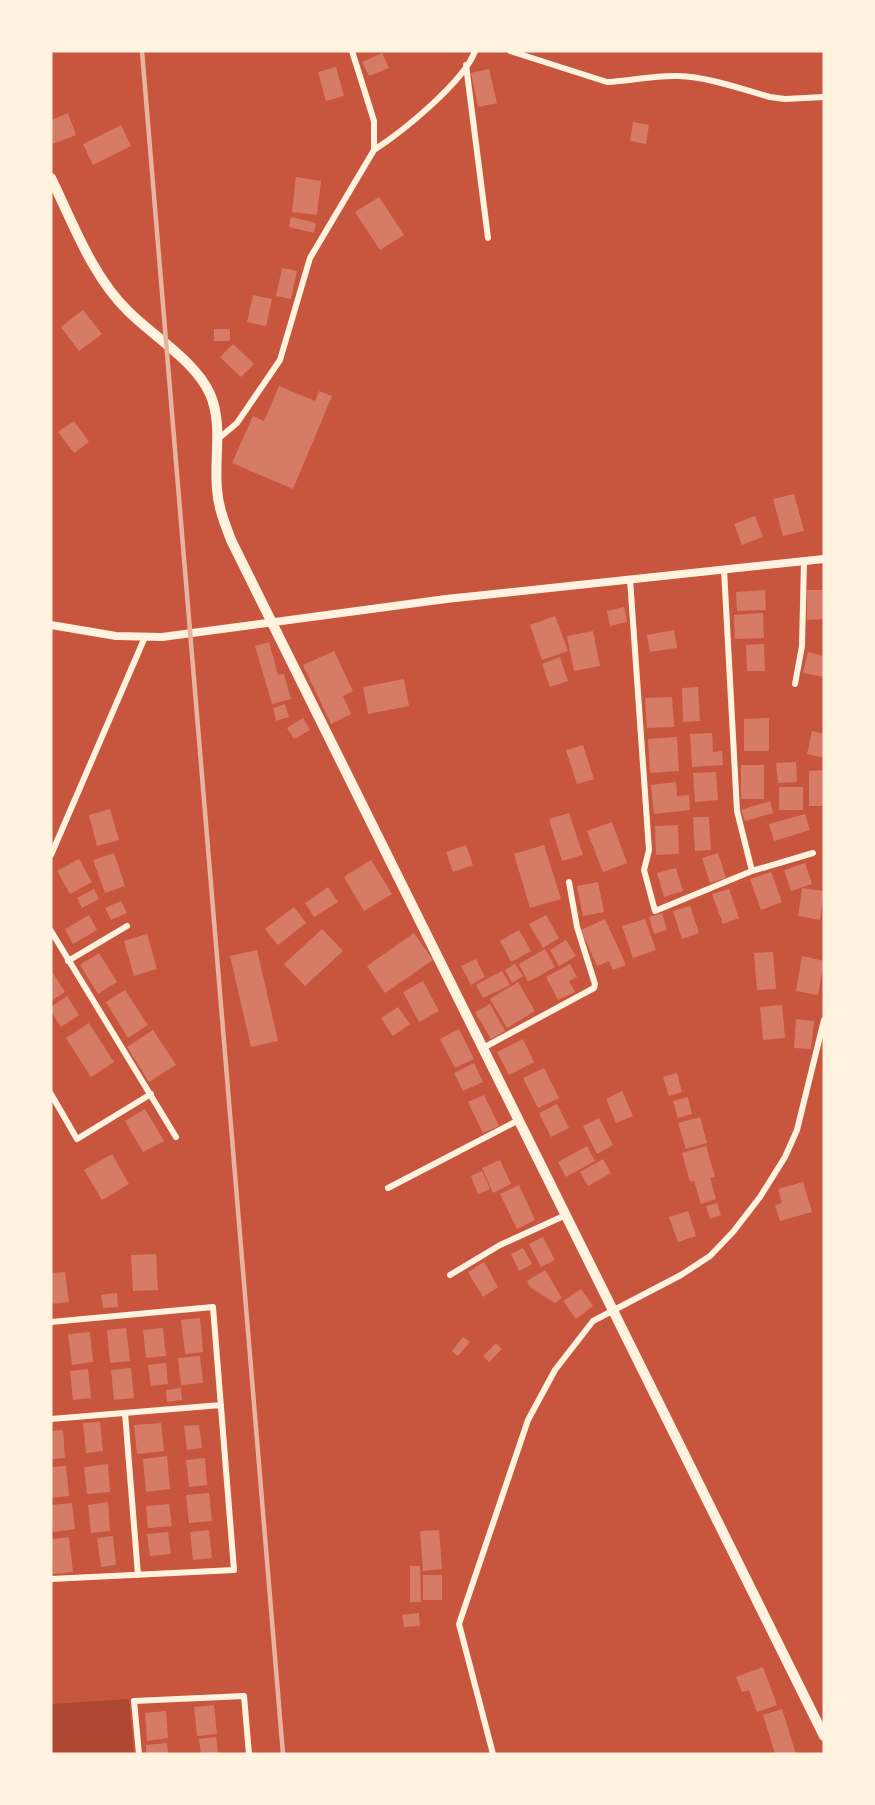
<svg xmlns="http://www.w3.org/2000/svg" width="875" height="1805" font-family="'Source Serif 4',serif">
  <rect width="100%" height="100%" fill="#c8553d"/>
  <path fill="#ae4732" d="M129,1699L134,1754H51V1704Z"/>
  <path fill="#d67c66" d="M382,53L389,68L369,76L362,62Z
    M336,67L344,96L326,101L318,72Z
    M489,69L497,103L478,107L471,73Z
    M68,113L76,135L53,144L51,120Z
    M633,122L649,125L646,144L630,141Z
    M121,125L131,146L93,165L83,144Z
    M296,177L321,181L317,215L292,212Z
    M379,197L404,235L380,250L355,212Z
    M291,217L316,223L314,233L289,227Z
    M282,268L297,271L291,299L276,296Z
    M253,295L272,299L266,326L247,322Z
    M83,310L102,334L79,351L61,327Z
    M214,329H230V341H214Z
    M233,344L254,364L241,377L220,357Z
    M279,386L315,401L319,391L332,396L293,489L232,463L253,416L264,421Z
    M74,421L89,442L74,453L58,432Z
    M794,494L804,531L783,536L773,499Z
    M755,516L763,537L742,545L734,524Z
    M765,590L766,610L737,611L736,592Z
    M807,590H824V619L807,620Z
    M624,607L627,622L610,626L607,611Z
    M763,613L764,638L735,639L734,615Z
    M555,616L568,651L542,660L530,625Z
    M674,630L677,648L650,652L647,635Z
    M593,631L600,666L574,671L567,636Z
    M269,642L278,675L284,674L291,699L272,704L255,646Z
    M764,644L765,671H747L746,645Z
    M334,651L353,691L343,696L351,714L331,724L303,665Z
    M808,652L824,656V677L803,673Z
    M560,657L568,681L550,687L542,664Z
    M404,679L409,706L368,714L363,687Z
    M698,687L700,721L683,722L682,688Z
    M672,697L674,727L647,728L645,698Z
    M285,704L289,717L276,721L273,708Z
    M303,718L310,730L294,739L287,728Z
    M769,718V751H744V719Z
    M812,731L824,734V758L807,754Z
    M712,733L713,752L722,751L723,765L692,767L690,734Z
    M677,737L679,771L650,773L648,739Z
    M583,745L594,779L577,784L566,750Z
    M796,762L797,782L778,783L776,763Z
    M741,765H764V799H741Z
    M824,770V806H809V771Z
    M716,772L718,800L695,802L693,773Z
    M676,782L677,796L689,795L690,810L654,814L651,785Z
    M779,787H803V810H779Z
    M770,801L773,813L745,821L741,810Z
    M110,809L119,840L97,846L89,815Z
    M569,813L583,855L562,861L549,819Z
    M805,814L810,830L774,841L769,824Z
    M693,817H709L711,850L695,851Z
    M612,822L627,863L603,872L587,831Z
    M678,825L679,854L656,855L655,826Z
    M466,845L473,865L453,872L446,852Z
    M544,845L561,899L530,908L514,854Z
    M114,853L125,886L105,893L93,860Z
    M718,853L726,878L710,883L702,858Z
    M79,859L92,882L70,894L57,871Z
    M371,860L392,894L364,911L344,877Z
    M805,863L812,884L791,891L784,870Z
    M676,868L683,891L664,897L657,873Z
    M771,872L782,902L761,910L750,879Z
    M598,882L604,912L583,916L577,886Z
    M328,887L338,902L314,917L305,903Z
    M802,888L824,891L820,920L798,916Z
    M94,889L99,899L82,908L77,898Z
    M729,889L739,918L723,924L712,894Z
    M121,901L127,913L111,920L105,908Z
    M690,906L699,933L682,939L673,911Z
    M294,907L306,923L278,945L265,929Z
    M662,913L667,930L654,934L649,917Z
    M89,915L97,930L73,944L65,929Z
    M546,915L559,938L543,948L529,924Z
    M605,919L626,965L613,970L609,961L597,966L581,930Z
    M645,919L656,950L633,958L622,926Z
    M322,929L343,951L305,986L284,964Z
    M519,930L531,951L511,962L500,941Z
    M414,933L433,960L385,993L367,966Z
    M147,934L157,969L134,976L124,941Z
    M566,940L576,956L559,966L550,950Z
    M545,949L555,967L528,982L519,964Z
    M257,950L278,1041L251,1047L230,956Z
    M773,952L776,989L757,990L754,953Z
    M99,953L117,982L98,994L80,965Z
    M802,956L824,961L818,995L796,991Z
    M476,959L485,977L471,985L461,966Z
    M515,964L523,976L512,983L505,970Z
    M570,964L577,977L569,981L575,992L558,1000L546,977Z
    M51,970L65,992L51,1001Z
    M502,971L510,985L483,998L476,985Z
    M423,981L439,1011L419,1022L403,992Z
    M518,982L535,1011L507,1028L490,999Z
    M125,990L148,1025L128,1038L106,1002Z
    M67,996L79,1015L61,1027L51,1011V1007Z
    M490,1004L505,1031L491,1039L475,1012Z
    M782,1005L785,1038L763,1040L760,1007Z
    M398,1007L410,1024L393,1036L381,1018Z
    M796,1019L814,1021L811,1049L794,1048Z
    M89,1023L114,1062L91,1077L66,1038Z
    M459,1029L474,1059L455,1068L440,1039Z
    M153,1030L176,1065L149,1082L127,1047Z
    M523,1039L534,1062L509,1075L497,1052Z
    M474,1063L483,1082L463,1091L454,1073Z
    M544,1068L559,1098L538,1108L523,1078Z
    M677,1073L682,1092L669,1096L663,1077Z
    M622,1091L633,1116L616,1123L606,1099Z
    M484,1095L499,1126L483,1133L468,1102Z
    M688,1097L692,1114L678,1118L673,1101Z
    M557,1104L569,1128L551,1137L539,1113Z
    M145,1109L164,1141L143,1152L125,1121Z
    M700,1117L707,1143L686,1149L678,1123Z
    M599,1118L613,1145L597,1154L583,1126Z
    M587,1146L595,1161L566,1177L558,1162Z
    M706,1146L715,1177L710,1178L716,1199L701,1204L694,1181L690,1182L682,1153Z
    M112,1154L129,1184L102,1200L84,1170Z
    M603,1159L611,1173L588,1186L580,1172Z
    M500,1160L511,1184L493,1193L482,1168Z
    M482,1171L490,1189L478,1194L471,1176Z
    M803,1182L812,1212L780,1221L775,1205L782,1203L778,1189Z
    M519,1185L535,1220L517,1229L500,1194Z
    M717,1203L721,1215L710,1219L706,1206Z
    M688,1211L696,1236L678,1242L669,1217Z
    M543,1237L555,1260L541,1267L529,1244Z
    M523,1248L532,1264L519,1271L511,1254Z
    M156,1254L158,1290L133,1291L131,1255Z
    M484,1262L498,1287L483,1297L468,1272Z
    M545,1270L562,1298L555,1303L531,1288L527,1281Z
    M65,1272L69,1302L51,1304V1273Z
    M581,1289L593,1306L576,1319L563,1301Z
    M117,1293L118,1307L103,1308L101,1295Z
    M200,1318L203,1352L185,1354L181,1320Z
    M126,1328L130,1361L110,1363L107,1330Z
    M163,1328L166,1356L146,1358L143,1330Z
    M90,1332L93,1362L72,1365L68,1334Z
    M463,1337L470,1342L458,1356L452,1351Z
    M496,1343L502,1349L489,1362L483,1356Z
    M200,1356L203,1383L181,1385L178,1358Z
    M166,1363L168,1384L151,1386L148,1365Z
    M131,1368L134,1398L114,1400L111,1370Z
    M88,1369L91,1398L73,1400L70,1371Z
    M181,1388L182,1400L167,1402L166,1390Z
    M100,1422L103,1451L86,1453L83,1423Z
    M161,1423L164,1451L137,1454L134,1425Z
    M199,1425L202,1448L187,1450L184,1426Z
    M63,1430L65,1458L51,1459V1431Z
    M167,1456L170,1489L146,1492L143,1459Z
    M205,1458L207,1485L189,1487L186,1460Z
    M108,1464L110,1492L87,1494L84,1467Z
    M66,1466L69,1496L51,1498V1467Z
    M209,1493L212,1521L189,1523L186,1495Z
    M108,1502L110,1531L91,1533L88,1505Z
    M72,1503L75,1529L53,1532L51,1505Z
    M169,1504L172,1526L148,1528L146,1506Z
    M209,1530L212,1558L193,1560L190,1532Z
    M439,1530L442,1569L423,1571L420,1531Z
    M168,1532L171,1554L150,1556L147,1534Z
    M113,1536L116,1565L101,1567L97,1538Z
    M69,1537L73,1572L53,1574L51,1539Z
    M410,1566H420L421,1602H410Z
    M423,1575H442V1600H423Z
    M419,1613L420,1626L404,1627L402,1615Z
    M763,1667L777,1705L757,1712L749,1690L742,1692L736,1677Z
    M214,1705L217,1734L197,1736L194,1707Z
    M782,1709L796,1754H775L763,1715Z
    M166,1711L168,1738L147,1741L145,1713Z
    M216,1737L218,1754H201L199,1739Z
    M167,1743L168,1754H146V1745Z"/>
  <g fill="none" stroke-linecap="round" stroke-linejoin="round">
    <path stroke="#fff3e0" stroke-width="6" d="M510,51L607,82C631,81 654,75 678,76C709,77 741,89 770,97L785,99L824,97
      M466,65L488,238
      M374,150C402,132 464,82 475,51
      M218,439L237,423L280,360L310,258L374,150V121L352,51
      M630,579L649,850L644,870L655,911L752,871L737,811L724,569
      M795,684L802,646L804,561
      M51,855L145,637
      M752,871L813,853
      M51,931L176,1137
      M68,961L127,926
      M483,1048L594,988L595,984L577,927L569,882
      M51,1094L77,1139L151,1094
      M388,1188L519,1120
      M450,1275L500,1245L566,1215
      M51,1322L213,1307L234,1570L51,1579
      M125,1413L138,1575
      M51,1419L221,1405
      M139,1754L134,1701L244,1696L249,1754
      M493,1754L459,1624L528,1420L555,1370L593,1321L681,1275L710,1256L733,1232L760,1197L785,1157L797,1130L824,1020"/>
    <path stroke="#fff3e0" stroke-width="8" d="M51,625L116,636L162,637L446,599L824,559"/>
    <path stroke="#fff3e0" stroke-width="10" d="M51,178C73,223 92,276 128,311C153,336 196,362 210,394C223,423 214,458 217,489C218,507 225,524 231,540L824,1736"/>
    <path stroke="#e9b49f" stroke-width="4.5" d="M142,51L283,1754"/>
  </g>
  <rect width="875" height="1805" fill="none" stroke="#fff3e0" stroke-width="105"/>
</svg>
